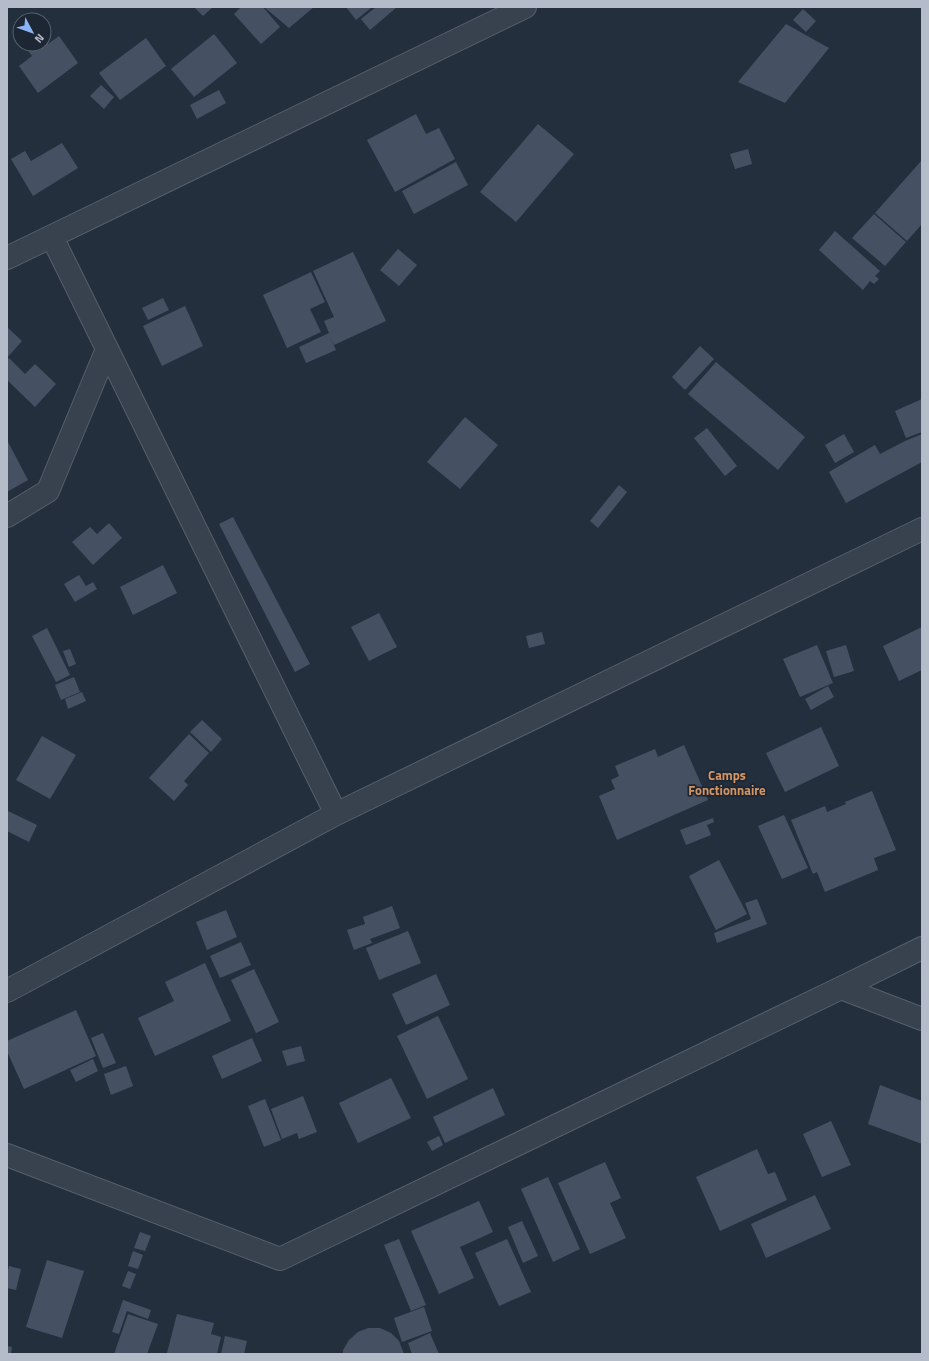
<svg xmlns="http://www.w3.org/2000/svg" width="929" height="1361" font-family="'Titillium Web',sans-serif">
  <rect width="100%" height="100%" fill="#242f3e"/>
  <path fill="#455162" d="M194,7H213L203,16Z
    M241,7H263L280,27L261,44L234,14Z
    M264,7H314L289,28Z
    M346,7H372L356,20Z
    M376,7H397L370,30L361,19Z
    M803,9L816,21L806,32L793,20Z
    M786,24L829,48L785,103L738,82Z
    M214,34L237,63L194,97L171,69Z
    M59,36L78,63L38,93L19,66L32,56L27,49L33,44H44V38L48,44Z
    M146,38L166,66L120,100L99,73Z
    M101,85L114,97L104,109L90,96Z
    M219,90L226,103L197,119L190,105Z
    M416,114L426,134L439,128L455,159L395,192L367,140Z
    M538,124L574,154L516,222L480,192Z
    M62,143L78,168L33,196L11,159L25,151L31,161Z
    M748,149L752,164L735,169L730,154Z
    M922,160V224L907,241L875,213Z
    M456,162L468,185L414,214L402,191Z
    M874,214L906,242L885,266L852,238Z
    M835,231L880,271L875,276L879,279L874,284L870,281L863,290L819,250Z
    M398,249L417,265L399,286L380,270Z
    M353,252L386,321L334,345L330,337L336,350L306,363L299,347L329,333L324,321L334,317L313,271Z
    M311,272L325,302L310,309L321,332L287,348L263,295Z
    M163,298L169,310L148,320L142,308Z
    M185,306L203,346L162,366L143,326Z
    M7,327L22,341L7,358Z
    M700,346L714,359L685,390L672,377Z
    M9,358L25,374L35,364L56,384L35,407L7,380V360Z
    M716,362L805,437L778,470L688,394Z
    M922,399V432L906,438L895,411Z
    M465,417L498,445L460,489L427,462Z
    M707,428L737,466L725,476L694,438Z
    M844,434L854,452L835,463L825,445Z
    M922,434V462L846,503L829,472L875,445L880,454L905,441Z
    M7,440L28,480L7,492Z
    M619,485L627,492L598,528L590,521Z
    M233,517L310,664L295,672L219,524Z
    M109,523L122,538L93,565L72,542L90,527L97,534Z
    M163,565L177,593L133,615L120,587Z
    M79,575L86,586L93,582L97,589L75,602L64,584Z
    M379,613L397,647L369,661L351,627Z
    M922,627V670L899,681L883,646Z
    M47,628L70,675L56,682L32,636Z
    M542,632L545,644L529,648L526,636Z
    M817,645L833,683L800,697L783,659Z
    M846,645L854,671L834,677L826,651Z
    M70,649L76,664L69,667L63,651Z
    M74,677L80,692L61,700L55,685Z
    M828,686L834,697L811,710L805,699Z
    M82,692L86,701L68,709L65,699Z
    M202,720L222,739L211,752L190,732Z
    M821,727L839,766L785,792L766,753Z
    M189,734L209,753L184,781L188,785L174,801L149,778Z
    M42,736L76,755L50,799L16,780Z
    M684,745L708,800L617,840L599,796L615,789L611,780L619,776L615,766L655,749L658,757Z
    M872,791L896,850L874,858L878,870L825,892L817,872L813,874L791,820L825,806L827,812L846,804L845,802Z
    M8,811L37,825L29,842L7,831Z
    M784,815L808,868L782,879L758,826Z
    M713,818L714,822L707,825L711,835L686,845L680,830Z
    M719,860L747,914L716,930L689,876Z
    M757,899L767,924L717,943L714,933L751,919L745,903Z
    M392,906L400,928L370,939L372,943L354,950L347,930L365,924L363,917Z
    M226,910L237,937L207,950L196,922Z
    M408,931L421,963L379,980L366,948Z
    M241,942L251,965L220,978L210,956Z
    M205,963L231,1021L155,1056L138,1018L174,1001L165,982Z
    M254,969L279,1022L256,1033L231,980Z
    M436,974L450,1005L406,1025L392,994Z
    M76,1010L96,1056L24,1089L7,1051V1041Z
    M438,1016L468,1079L427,1099L397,1036Z
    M103,1033L116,1063L103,1068L91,1038Z
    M252,1038L262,1061L222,1079L212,1056Z
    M301,1046L305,1061L287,1066L282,1051Z
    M93,1059L98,1071L76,1082L70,1070Z
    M126,1066L133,1086L111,1095L104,1074Z
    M391,1078L411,1118L358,1143L339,1103Z
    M880,1085L922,1101V1144L868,1124Z
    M493,1088L505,1115L445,1143L433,1117Z
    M303,1096L317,1132L299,1139L297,1133L282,1139L271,1109Z
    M265,1099L281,1140L264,1147L248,1106Z
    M831,1121L851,1165L822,1177L803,1134Z
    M439,1136L443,1145L432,1151L427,1142Z
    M757,1149L768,1174L775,1172L787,1200L720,1231L696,1177Z
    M605,1162L621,1198L610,1203L626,1238L590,1254L558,1183Z
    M548,1177L580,1249L553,1262L521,1189Z
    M815,1195L831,1229L766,1258L751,1224Z
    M479,1201L493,1232L460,1247L474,1278L439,1294L411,1231Z
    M522,1221L538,1256L523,1263L508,1227Z
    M140,1232L151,1236L145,1251L134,1248Z
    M399,1239L426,1305L411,1311L384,1245Z
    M507,1239L531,1292L499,1306L475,1253Z
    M133,1251L143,1255L138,1269L128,1266Z
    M47,1260L84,1271L62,1338L26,1327Z
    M9,1266L21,1269L16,1290L7,1288V1275Z
    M128,1271L136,1274L130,1289L122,1286Z
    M123,1300L151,1310L148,1319L127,1311L119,1334L112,1332Z
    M424,1307L432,1331L402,1342L394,1318Z
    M128,1314L158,1324L147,1354H114Z
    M177,1314L214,1323L211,1334L221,1337L217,1354L167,1353Z
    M368,1328H380L391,1333L399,1341L404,1354H343V1350L349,1340L358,1332Z
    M430,1333L439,1354H412L408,1343Z
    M225,1336L247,1341L244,1354H221Z
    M7,1346L12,1347L11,1354H7Z"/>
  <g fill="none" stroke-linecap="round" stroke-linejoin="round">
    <defs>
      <path id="street" d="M52,237L336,814
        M7,258L525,7
        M7,516L48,491L107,349
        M841,988L922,1019
        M7,991L336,814L922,529
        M7,1155L280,1259L841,988L922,948"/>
    </defs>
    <use href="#street" stroke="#565f6c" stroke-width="24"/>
    <use href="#street" stroke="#38414e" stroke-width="22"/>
  </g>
  <g text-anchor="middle" stroke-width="3.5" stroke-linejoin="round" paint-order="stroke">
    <g font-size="13" font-weight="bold" fill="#d59563" stroke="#1d2633">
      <text x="727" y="780">Camps<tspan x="727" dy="15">Fonctionnaire</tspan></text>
    </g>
  </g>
  <rect width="929" height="1361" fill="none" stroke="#b4bcc9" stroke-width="16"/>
  <g transform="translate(32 32) rotate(131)"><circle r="19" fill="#1d2633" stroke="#59626f"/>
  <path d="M0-3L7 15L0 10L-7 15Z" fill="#8ab4f8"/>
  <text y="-6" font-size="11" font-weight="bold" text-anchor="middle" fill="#b4bcc9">N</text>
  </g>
</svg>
